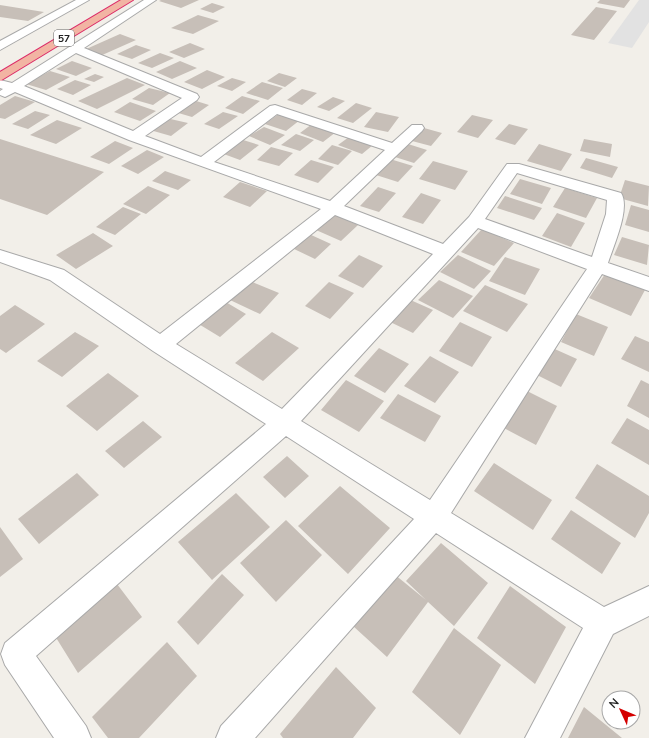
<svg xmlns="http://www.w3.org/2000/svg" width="649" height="738" font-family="Mulish,sans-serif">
  <rect width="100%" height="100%" fill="#f2efe9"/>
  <path fill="#e2e2e2" d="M639,0H649V22L632,48L608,43Z"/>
  <path fill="#c7bfb8" d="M161,0H199L181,8L159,1Z
    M600,0H630L624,8L597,3Z
    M212,3L225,7L213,13L200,9Z
    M0,5L44,12L28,21L0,17Z
    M596,7L617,11L594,40L571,35Z
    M198,15L219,21L193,34L171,28Z
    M120,34L136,40L100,56L84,50Z
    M190,43L205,49L184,58L169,52Z
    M136,45L151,50L132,59L117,54Z
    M160,53L174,58L152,68L138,63Z
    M72,61L92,68L76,76L56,69Z
    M180,61L197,68L172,79L156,72Z
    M207,70L225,77L202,89L184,82Z
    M50,71L70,77L46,90L26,84Z
    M279,73L297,78L285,87L267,81Z
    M95,74L104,77L94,82L84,79Z
    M127,78L145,85L97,109L78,101Z
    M232,78L246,82L232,91L217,86Z
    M75,80L91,85L73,95L57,89Z
    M262,82L283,88L268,100L246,93Z
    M149,88L170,93L153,105L132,99Z
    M302,89L317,93L302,105L287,100Z
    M15,96L35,102L5,119L0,118V105Z
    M242,96L260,101L243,114L225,108Z
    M333,97L345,101L329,111L317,107Z
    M193,100L209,105L192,117L175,112Z
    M130,102L156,111L140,121L114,112Z
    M356,103L372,108L353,123L337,118Z
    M35,111L50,115L28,129L12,124Z
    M223,112L238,116L219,129L204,124Z
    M376,112L399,117L388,132L364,127Z
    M280,113L300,120L286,131L265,124Z
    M472,115L493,120L478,138L457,132Z
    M166,118L188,123L171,136L150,130Z
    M57,120L82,128L56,144L30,135Z
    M312,124L336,132L323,142L300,133Z
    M509,124L528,129L515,145L495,139Z
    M264,127L285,135L270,145L249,136Z
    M424,128L442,133L431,146L412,141Z
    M296,134L314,140L300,151L281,145Z
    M349,137L373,145L362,154L338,145Z
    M0,139L104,172L47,215L0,199Z
    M240,139L259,145L240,160L221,153Z
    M584,139L612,144L610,157L580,151Z
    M115,141L133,148L109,164L90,157Z
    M408,144L427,150L414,163L395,157Z
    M539,144L572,154L561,171L527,161Z
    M332,145L352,151L338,165L318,159Z
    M271,147L293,153L279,166L257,160Z
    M147,150L164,157L138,174L121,166Z
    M586,158L618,167L612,178L580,168Z
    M390,159L413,166L398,182L376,175Z
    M311,160L334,167L318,183L294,175Z
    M433,161L468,171L455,190L419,179Z
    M165,171L191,180L178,190L152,181Z
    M520,179L551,188L542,204L510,194Z
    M625,180L649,186L648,206L619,198Z
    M240,182L267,191L250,207L223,197Z
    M148,186L170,195L146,214L123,204Z
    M378,187L396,193L379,212L360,206Z
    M565,188L597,198L586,218L553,207Z
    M421,193L441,200L423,224L402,217Z
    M505,196L542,208L534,220L497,208Z
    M631,205L649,210V232L625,225Z
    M123,207L141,214L115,235L96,227Z
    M557,213L585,223L571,247L542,236Z
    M333,214L358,225L341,241L316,230Z
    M482,229L514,243L494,266L461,252Z
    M93,233L113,246L76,269L56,255Z
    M309,234L331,244L315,259L292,248Z
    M622,237L649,245L647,265L614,255Z
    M359,255L383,266L363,288L338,276Z
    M458,255L491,271L474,289L440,272Z
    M505,257L540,269L525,295L489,281Z
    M605,274L645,290L631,316L589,298Z
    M439,280L473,296L453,318L418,300Z
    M250,281L279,293L260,314L230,300Z
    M329,282L354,293L330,319L305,306Z
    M485,285L528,304L507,332L463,311Z
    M406,298L433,310L413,333L386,320Z
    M224,301L246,314L220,337L197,323Z
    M15,305L45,324L6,353L0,349V316Z
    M576,314L608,327L594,356L561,342Z
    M460,322L492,337L472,367L439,351Z
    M75,332L99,346L62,377L37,361Z
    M272,332L299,348L263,381L235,363Z
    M635,336L649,342V372L621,359Z
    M548,346L577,359L561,387L531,372Z
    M379,348L409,364L385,393L354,376Z
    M430,356L459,372L435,403L404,386Z
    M108,373L139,396L97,431L66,406Z
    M346,380L384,401L359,432L321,410Z
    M641,380L649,384V418L627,406Z
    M523,389L557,406L536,445L500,426Z
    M398,394L441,416L425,442L380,418Z
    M627,418L649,430V465L611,443Z
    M143,421L162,437L124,468L105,451Z
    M287,456L309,476L285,498L263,477Z
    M494,463L552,500L533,530L474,491Z
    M597,464L649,496V513L635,538L575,498Z
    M77,473L99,495L39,544L18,519Z
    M340,486L390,528L348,574L298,526Z
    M236,493L270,527L212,580L178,542Z
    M571,510L621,543L602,574L551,539Z
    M286,520L322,555L276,602L240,563Z
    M0,527L23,559L0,577Z
    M441,543L488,583L454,626L428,602L387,657L353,626L394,574L426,600L406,581Z
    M222,574L244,595L198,645L177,622Z
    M117,584L142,617L78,673L55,636Z
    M510,586L566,627L535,684L477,638Z
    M454,628L501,665L460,735L412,692Z
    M167,642L197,676L139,738H108L92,717Z
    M336,667L376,708L353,738H283L280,734Z
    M584,707L622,738H568Z"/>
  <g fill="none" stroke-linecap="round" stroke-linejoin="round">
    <defs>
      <path id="minor" d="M76,0H89L0,50V41Z
        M144,0H156L84,48L197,94L199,97L197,100L145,136L201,157L270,106L275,105L392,143L412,125H422L424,128L422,131L344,206L443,244L469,217L507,164H519L621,193C631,208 613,247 608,263L649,277V291L602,274L451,513L604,607L649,586V616L613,634L560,738H525L583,628L436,533L255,738H216L221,726L414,519L286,436L36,656L86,726L91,738H54L5,665L1,654L5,643L266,424L153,351L50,280L0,262V250L64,270L160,334L321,209L129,140L15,92L5,97L0,95V91L3,89L0,88V80L12,83ZM76,53L182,98L133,131L24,86ZM277,114L385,150L330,201L214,162ZM517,173L607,200L606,214L592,257L485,219ZM335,215L433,254L282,409L176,344ZM478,228L587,269L430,500L301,421Z"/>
      <path id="trunk" d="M121,0H133L0,81V72Z"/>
    </defs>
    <use href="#minor" stroke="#a9a9a9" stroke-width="2"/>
    <use href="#trunk" stroke="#dc2a67" stroke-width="2"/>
    <use href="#minor" fill="#fff" fill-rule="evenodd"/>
    <use href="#trunk" fill="#f2b4a3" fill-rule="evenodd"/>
  </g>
  <g text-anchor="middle" stroke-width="3" stroke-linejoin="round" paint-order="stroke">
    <rect fill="#fff" stroke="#646464" stroke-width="1" x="54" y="30" width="20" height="16" rx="3"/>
    <g font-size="10" font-weight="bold" fill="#222">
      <text x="64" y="42">57</text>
    </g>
  </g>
  <g transform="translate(621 710) rotate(314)"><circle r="19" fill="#ffffff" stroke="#a7a7a7"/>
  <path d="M0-3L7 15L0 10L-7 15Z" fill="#d40000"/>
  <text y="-6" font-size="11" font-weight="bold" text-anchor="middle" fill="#222222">N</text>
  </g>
</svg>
